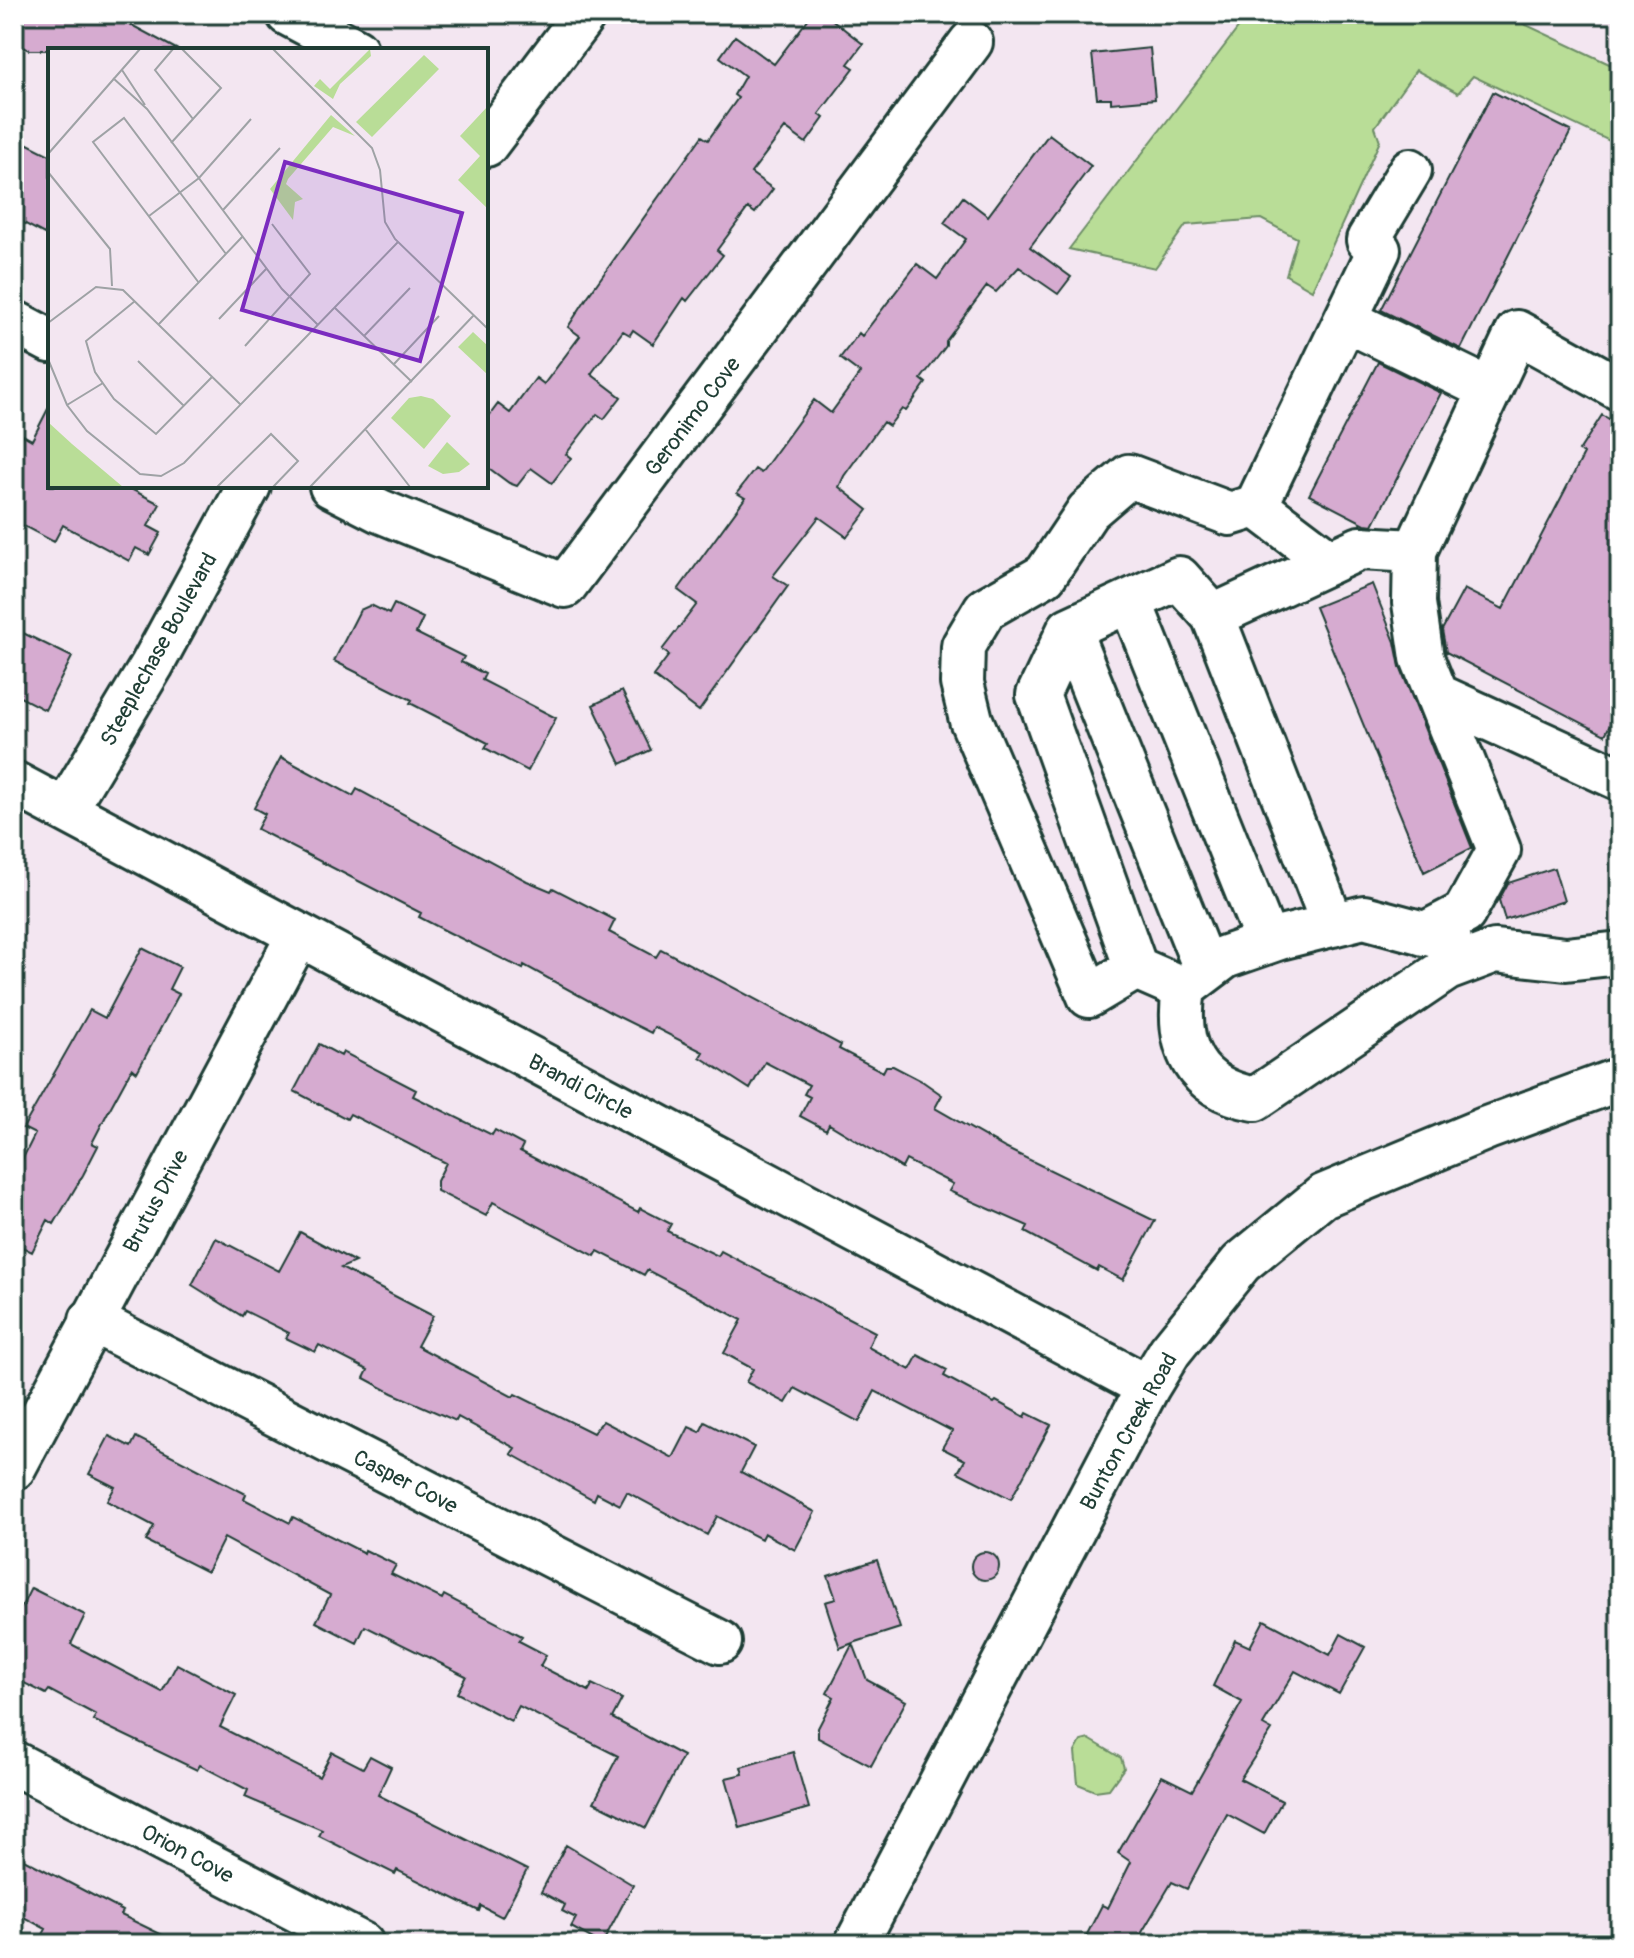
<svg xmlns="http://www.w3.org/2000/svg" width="1634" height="1958" font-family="Pangolin,sans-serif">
  <rect width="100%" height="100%" fill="#f3e6f1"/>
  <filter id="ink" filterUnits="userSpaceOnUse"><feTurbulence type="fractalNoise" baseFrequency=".0125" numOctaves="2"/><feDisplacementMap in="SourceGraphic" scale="16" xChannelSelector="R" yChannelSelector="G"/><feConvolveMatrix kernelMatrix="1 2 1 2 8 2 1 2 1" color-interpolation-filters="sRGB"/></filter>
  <g filter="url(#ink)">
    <path fill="#b9dd97" stroke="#6c8d66" stroke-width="2" d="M1249,14H1503L1620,69V146L1473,76L1458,93L1416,70L1375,127L1380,141L1312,290L1286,275L1297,238L1261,219L1186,225L1155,268L1069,249Z
      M1089,1739L1121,1758L1124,1768L1109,1789L1095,1791L1078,1784L1075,1752L1081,1741Z"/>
    <path fill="#d6abd0" stroke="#1f3d34" stroke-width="2" d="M14,14H111L178,50H29L14,42Z
      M812,14H825L863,44L848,64L854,68L819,114L824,118L806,143L785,128L751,173L773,189L755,213L748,208L717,250L723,255L687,301L684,298L653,344L633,330L630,335L623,331L591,374L621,397L604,419L597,414L566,454L571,458L552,483L531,468L517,486L509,483L486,466V420L498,404L510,413L536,378L544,384L580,336L568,327L588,296L702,136L708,140L738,98L734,95L745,76L720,57L735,36L774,64Z
      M1150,48L1155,99L1111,103V98H1097L1092,54Z
      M1493,92L1571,131L1461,349L1381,310Z
      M1049,134L1091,166L1030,247L1071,277L1058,294L1019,267L996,292L987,286L946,341V346L921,379L926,383L906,411L902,409L889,426L883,422L844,476L839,487L868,510L847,537L819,517L773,576L788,586L699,711L653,676L669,655L662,650L697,604L678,590L745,498L737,493L755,469L761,473L814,400L831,413L860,373L840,358L859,333L862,336L917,264L937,279L966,239L944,223L963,197L988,216Z
      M14,137L50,155V237L14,218Z
      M1378,362L1441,393L1373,525L1365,524L1309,495Z
      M50,405V486H125L160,504L148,526L161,533L149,555L136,548L129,561L63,525L54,542L14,521V430L32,440Z
      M1602,415L1620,425V705L1605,735L1446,652L1442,630L1464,589L1503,609L1584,454L1579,451Z
      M1372,584L1395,642L1400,667L1472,848L1424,872L1315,607Z
      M394,604L423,618L416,633L464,657L461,662L485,674L482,680L556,718L528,771L485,748L488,743L410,703L412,700L334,661L360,610L371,605L389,614Z
      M21,632L72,657L45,710L14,694V647Z
      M622,691L651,750L621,764L593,705Z
      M281,757L353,796L357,789L527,881L551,891L553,888L615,920L609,932L656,957L661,949L841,1045L839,1049L883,1072L886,1066H893L922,1081L942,1095L935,1108L1005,1148L1155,1221L1123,1280L1099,1267L1097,1271L1025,1232L1028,1226L949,1191L953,1184L906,1160L902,1168L829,1124L826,1130L800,1116L810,1097L804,1094L809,1085L765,1062L750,1089L700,1057L703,1052L654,1027L651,1033L613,1014L524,965L523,969L448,932L419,917L421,913L257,829L265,814L254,808Z
      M1554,868L1564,901L1505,920L1499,900L1508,883Z
      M142,948L180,967L169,989L179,994L137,1072L132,1068L108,1112L92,1143L98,1146L83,1175L54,1224L48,1220L32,1252L14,1243V1176L35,1134L23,1128L90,1010L105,1018Z
      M319,1044L341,1056L343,1052L416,1090L413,1096L492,1135L495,1130L523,1145L520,1151L638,1212L640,1208L671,1224L667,1231L718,1256L721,1251L875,1332L868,1347L910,1370L918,1355L947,1370L944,1376L994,1403L996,1401L1025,1417L1027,1413L1051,1425L1011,1499L958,1472L965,1460L942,1448L952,1431L875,1391L859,1422L795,1388L786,1403L746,1382L753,1369L724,1353L742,1320L647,1270L644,1275L598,1251L595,1256L493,1202L486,1216L437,1191V1181L446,1163L350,1114L347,1119L294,1091Z
      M300,1232L355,1262L341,1268L433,1316L417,1346L513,1397L515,1394L593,1433L603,1421L673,1458L689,1427L700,1432L705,1422L754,1447L741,1472L815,1512L795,1550L764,1533L761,1539L717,1516L707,1535L627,1492L620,1505L597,1493L594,1500L511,1454L515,1448L458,1417L456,1421L392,1393L364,1378L368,1370L319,1345L315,1352L286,1338L289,1333L245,1311L242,1316L192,1285L216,1238L279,1271Z
      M109,1436L131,1447L136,1437L246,1494L244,1499L290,1523L293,1517L364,1553L365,1550L396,1565L391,1574L442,1599L444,1595L522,1636L519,1641L546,1655L540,1666L589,1691L592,1684L622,1699L612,1718L683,1756L646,1828L594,1802L618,1756L519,1706L511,1721L457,1693L466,1676L365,1626L357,1643L316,1622L330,1595L224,1538L207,1572L146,1541L154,1526L107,1501L115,1487L89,1474Z
      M971 1566a14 14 0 1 1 28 0a14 14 0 1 1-28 0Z
      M877,1560L900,1628L853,1643L867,1680L906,1701L871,1766L818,1738V1728L834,1697L827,1693L853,1643L840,1648L825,1602L836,1599L828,1576Z
      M31,1588L85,1615L71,1644L162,1692L177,1664L236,1695L220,1727L319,1777L332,1752L363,1768L370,1756L391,1767L378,1795L527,1870L502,1917L481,1906L479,1911L397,1870L395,1874L319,1836L322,1830L245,1797L248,1790L200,1765L197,1770L93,1720L96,1715L49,1690L46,1694L14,1678V1622Z
      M1264,1620L1330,1655L1341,1634L1365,1647L1339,1694L1295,1671L1263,1725L1272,1730L1240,1779L1282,1801L1264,1834L1227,1814L1187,1889L1172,1882L1135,1944H1082L1102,1905L1108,1908L1131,1862L1118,1853L1162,1776L1192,1791L1242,1702L1213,1686L1235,1640L1250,1647Z
      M793,1752L809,1808L740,1828L726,1778L743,1774L741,1767Z
      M566,1845L633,1885L602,1944L571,1927L576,1918L562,1911L565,1905L541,1892Z
      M14,1854L123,1911L121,1915L181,1944H38L46,1929L14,1912Z"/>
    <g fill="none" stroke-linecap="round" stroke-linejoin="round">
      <defs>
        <path id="minor" d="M288,14L356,50
          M486,145L585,14
          M1348,321L1490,390
          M14,322L50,341
          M1620,389L1517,332L1415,551L1360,548L1213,616L1179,578L1069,629L1038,695L1136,968L1184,989C1175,1047 1194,1088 1255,1099L1447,969L1495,951L1566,959L1620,953
          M331,486L380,511L565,586L971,42
          M1256,506L1330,562
          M1415,551L1414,603L1422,658L1499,850L1464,913L1424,934
          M1130,601L1267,942
          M1213,616L1333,925
          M1069,629L1206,971
          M1437,695L1620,779
          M14,783L1148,1387
          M65,810L152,665L249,486
          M1136,968L1089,996L971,720L962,683L963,646L985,609L1045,575L1088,511L1129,476L1230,514L1256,506L1379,250L1368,240L1410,170
          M1184,988L1225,957L1280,938L1364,917L1450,940
          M91,1320L720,1642
          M14,1468L298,936
          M14,1763L362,1944
          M856,1944L1148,1387L1170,1351L1241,1263L1323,1196L1487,1128L1620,1079"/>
      </defs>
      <use href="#minor" stroke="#1f3d34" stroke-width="48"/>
      <use href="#minor" stroke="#fff" stroke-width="42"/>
    </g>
  </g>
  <g text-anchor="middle" stroke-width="8" stroke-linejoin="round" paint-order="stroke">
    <g font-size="22" fill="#1f3d34" stroke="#fff">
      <text transform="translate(692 416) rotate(-53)" y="8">Geronimo Cove</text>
      <text transform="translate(158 649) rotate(-61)" y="8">Steeplechase Boulevard</text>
      <text transform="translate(581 1086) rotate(28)" y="8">Brandi Circle</text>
      <text transform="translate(155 1201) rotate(-62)" y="8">Brutus Drive</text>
      <text transform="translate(1128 1431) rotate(-61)" y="8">Bunton Creek Road</text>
      <text transform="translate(406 1481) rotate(27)" y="8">Casper Cove</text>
      <text transform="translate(188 1853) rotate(28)" y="8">Orion Cove</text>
    </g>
  </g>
  <g transform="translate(48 48)">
    <rect width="440" height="440" fill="#f3e6f1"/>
    <path d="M322,1L323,8L292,36L285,51L266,38L272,31L282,41ZM376,7L391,21L324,89L308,74ZM440,58V161L410,132L432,108L412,88ZM283,67L307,88L285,79L240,131L238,136L255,151L247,154L245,172L222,141ZM425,284L440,298V327L410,299ZM373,348L385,351L403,368L376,401L343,370L361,350ZM0,374L24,396L75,439H0ZM399,394L422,416L411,424L395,426L380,418Z" fill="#b9dd97"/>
    <path fill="none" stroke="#9ea2a5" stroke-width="2" d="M125,1L107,22L145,71L173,40L134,1M225,1L324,100L332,122L337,174L347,191L440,281M74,22L97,57M65,30L99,61L234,241L270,277M123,95L145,71M0,106L92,1M0,124L62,201L64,238M175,162L232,100M101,168L151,130L203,71M151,235L45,94L76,70L178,206M87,253L38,293L47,324L66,351L108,386L164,329M287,260L364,334M171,271L219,220M0,275L48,239L75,242L193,357M110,277L195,188M316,288L362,240M197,298L262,226L224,176M0,311L19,357L39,383L92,426L113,428L136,415L350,194M90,313L136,358M346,316L391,268M19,357L55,335M318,382L362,439M169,439L223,386L250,413L225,439M262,439L426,267"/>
    <path fill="#7b2cbf" fill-opacity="0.15" stroke="#7b2cbf" stroke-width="4" d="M237,114L414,165L372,313L194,262Z"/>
    <rect width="440" height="440" fill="none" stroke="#1f3d34" stroke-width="4"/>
  </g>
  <rect width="1634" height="1958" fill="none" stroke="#fff" stroke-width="48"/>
  <rect x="24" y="24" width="1586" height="1910" fill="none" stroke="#1f3d34" stroke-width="3" filter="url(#ink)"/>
</svg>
